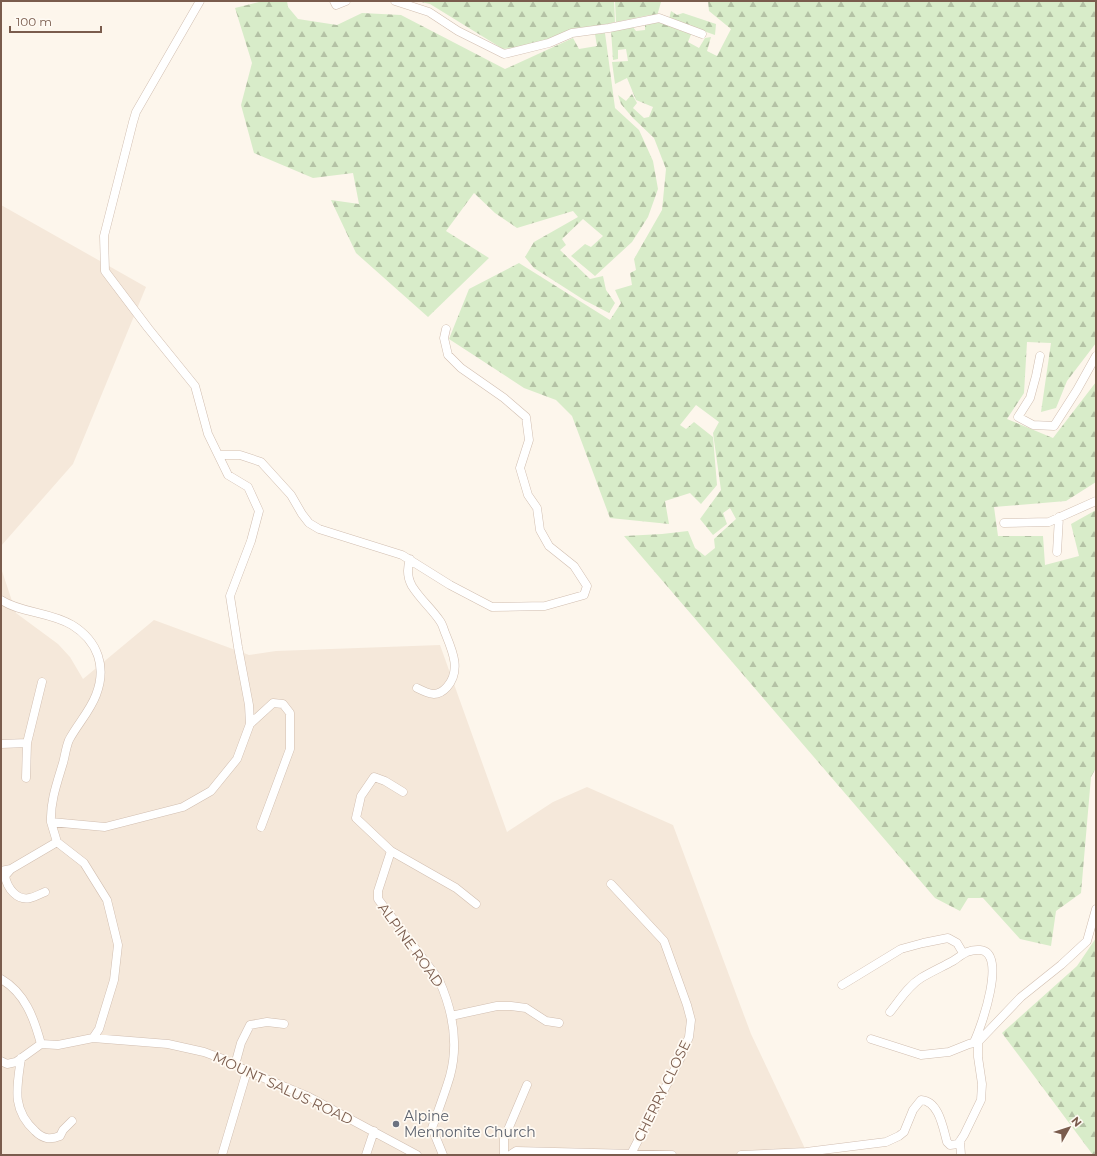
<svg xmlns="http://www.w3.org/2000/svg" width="1097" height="1156" font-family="Montserrat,sans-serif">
  <defs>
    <pattern id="forest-firs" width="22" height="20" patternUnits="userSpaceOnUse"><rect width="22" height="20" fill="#d8ecc9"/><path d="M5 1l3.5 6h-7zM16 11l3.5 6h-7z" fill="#b4c2a5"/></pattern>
  </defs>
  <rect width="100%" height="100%" fill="#fdf6ec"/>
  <path fill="#f5e8da" d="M1,205L146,287L73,464L1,546Z
    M1,568L16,613L58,644L70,657L83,679L154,620L249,655L276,651L440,645L507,832L553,802L587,787L673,825L751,1034L808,1155H1Z"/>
  <path fill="url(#forest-firs)" d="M263,1H287L288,7L298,19L337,25L362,13L401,15L505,69L573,38L579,49L597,46L595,34L605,33L615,108L639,130L653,161L658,189L648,217L632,242L595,276L571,256L585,244L591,247L603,236L583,219L562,239L566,245L560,250L590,279L603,276L606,290L615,303L609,313L584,300L534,268L525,257L534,242L578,217L573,211L517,228L495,213L474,193L446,231L489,258L428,317L356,253L331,200L359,204L353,173L313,178L254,153L241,105L252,63L235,8Z
    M417,1H614L615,22L527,46L503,49L430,4Z
    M615,1H664L661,2L657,16L650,15L616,22Z
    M708,1H1096V343L1067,381L1056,408L1041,412L1051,343L1027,342L1024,393L1007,419L1053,438L1096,382V482L1066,501L994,507L998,536H1043L1045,565L1079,556L1071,524L1096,510V768L1091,777L1081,893L1056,911L1051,946L1020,939L983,898H968L960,911L935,898L624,536L662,534L688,531L695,548L705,556L715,548L714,539L736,519L730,508L723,513L727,524L713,535L700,519L721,490L713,433L719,422L696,405L680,425L686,429L694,422L713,437L717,485L701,504L690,493L665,501L669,524L610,518L572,416L556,400L524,388L449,339L469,289L519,263L610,320L621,303L615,290L632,285L630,273L636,270L634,259L662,210L666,169L654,138L633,118L621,104L618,95L626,101L632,94L637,103L633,108L644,118L649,117L653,107L636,100L627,78L615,84L612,62L628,61L626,49L618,50V59L613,60L611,30L632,26L636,31L645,30V24L659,22L692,32L688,42L699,48L705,38L711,37L707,51L717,56L731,29L709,11Z
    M671,11L677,15L683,13L716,24L715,35L669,19Z
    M1096,938V1155H1093L1002,1033L1077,966Z"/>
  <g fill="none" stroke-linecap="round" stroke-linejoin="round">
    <defs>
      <path id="minor" d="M334,1L336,5L346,1
        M395,1L429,12L458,31L504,54L549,43L572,33L609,28L659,18L702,34
        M1040,356L1036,376L1030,398L1018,417L1033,425L1054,426L1077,390L1096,356
        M219,455H240L261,462L291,495L302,514L309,523L319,529L402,555L450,585L492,607L545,606L584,595L587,586L574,566L549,546L540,530L537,508L528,495L520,468L529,440L526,417L504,398L461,368L448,355L444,338L446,329
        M1004,523L1049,522L1096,501
        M1057,552L1059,517
        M410,559C407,568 407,577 412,586C420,599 432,609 440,621C443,625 444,631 446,635C453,652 461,671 447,687C437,698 429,694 417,688
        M1,600C21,613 51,612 72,625C98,641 107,667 96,695C90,711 77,725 69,740C66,747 65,756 63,763C57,783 50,802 51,822
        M250,724L273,703L283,704L290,713V749L261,827
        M1,744L27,743
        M26,778L27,743L42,682
        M403,792L385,781L374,777L361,796L356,818L391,851L456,888L476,904
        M391,851L378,891V899L439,980C452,1009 459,1043 450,1076C445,1093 438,1111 432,1128L443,1155
        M11,869L5,876C7,888 17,901 30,898C35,897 40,894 45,892
        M1,871L11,869L57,842
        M611,884L664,941L687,1005L691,1020L689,1037L680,1059L631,1154
        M1,979C25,993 34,1018 41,1044
        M842,985L901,949L923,943L948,938L957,943L963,953
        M890,1012C899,1001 908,986 921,978C931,972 942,967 953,961C962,955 968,949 980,950C1008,952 981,1028 974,1042
        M451,1016L497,1006H511L526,1008L546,1021L559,1023
        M93,1038L99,1029L114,980L118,945L107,900L84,863L57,842L51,822L105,827L183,807L211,791L237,759L250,724L249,705L238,647L230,596L251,541L259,511L248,487L228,475L208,434L195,386L148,328L105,271L104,236L133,122L136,112L200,1
        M871,1039L921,1055L949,1052L969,1044L978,1042
        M21,1058C17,1087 11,1109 35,1131C43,1139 50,1140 60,1136L63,1130L72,1121
        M1,1061L7,1064L16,1062L41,1044L58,1045L93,1038L168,1044L204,1052L223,1059L247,1071L309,1097L417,1155
        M235,1065L241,1043L250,1025L267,1022L284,1024
        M960,1141L961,1155
        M222,1155L247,1071
        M366,1155L374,1131
        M504,1155V1139L527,1085
        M510,1155L516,1151L672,1155
        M741,1155L806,1152L886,1142L899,1136L904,1132L913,1110L921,1100C939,1101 943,1128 947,1142L950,1145L958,1144L964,1135L981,1100L982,1084L978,1057V1042L1021,997L1061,965L1087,941L1096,909"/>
    </defs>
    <use href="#minor" stroke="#d1beb0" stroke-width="9"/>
    <use href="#minor" stroke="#fff" stroke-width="8"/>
  </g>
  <circle fill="#6b7280" stroke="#fffaf3" stroke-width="1.5" cx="396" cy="1124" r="4"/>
  <g text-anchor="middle" stroke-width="3.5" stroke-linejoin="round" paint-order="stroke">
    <g font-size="14" fill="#7a5c4d" stroke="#fffaf3">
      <text transform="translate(411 945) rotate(54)" y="5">ALPINE ROAD</text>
      <text transform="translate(283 1088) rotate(25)" y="5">MOUNT SALUS ROAD</text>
      <text transform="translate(662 1091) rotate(-64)" y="5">CHERRY CLOSE</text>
    </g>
    <g font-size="14" fill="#5b616d" stroke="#fffaf3" text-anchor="start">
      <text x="404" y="1121">Alpine<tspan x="404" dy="16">Mennonite Church</tspan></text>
    </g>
  </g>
  <rect width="1097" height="1156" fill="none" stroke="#7a5c4d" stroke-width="4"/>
  <g transform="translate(1069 1128) rotate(51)" stroke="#fffaf3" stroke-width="3" paint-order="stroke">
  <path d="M0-3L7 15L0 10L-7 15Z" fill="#7a5c4d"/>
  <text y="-6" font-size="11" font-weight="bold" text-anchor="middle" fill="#7a5c4d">N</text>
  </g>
  <path d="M10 26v6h91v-6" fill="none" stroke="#7a5c4d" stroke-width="2"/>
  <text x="16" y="26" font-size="12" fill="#7a5c4d" stroke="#fffaf3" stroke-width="3" paint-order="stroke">100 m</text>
</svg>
